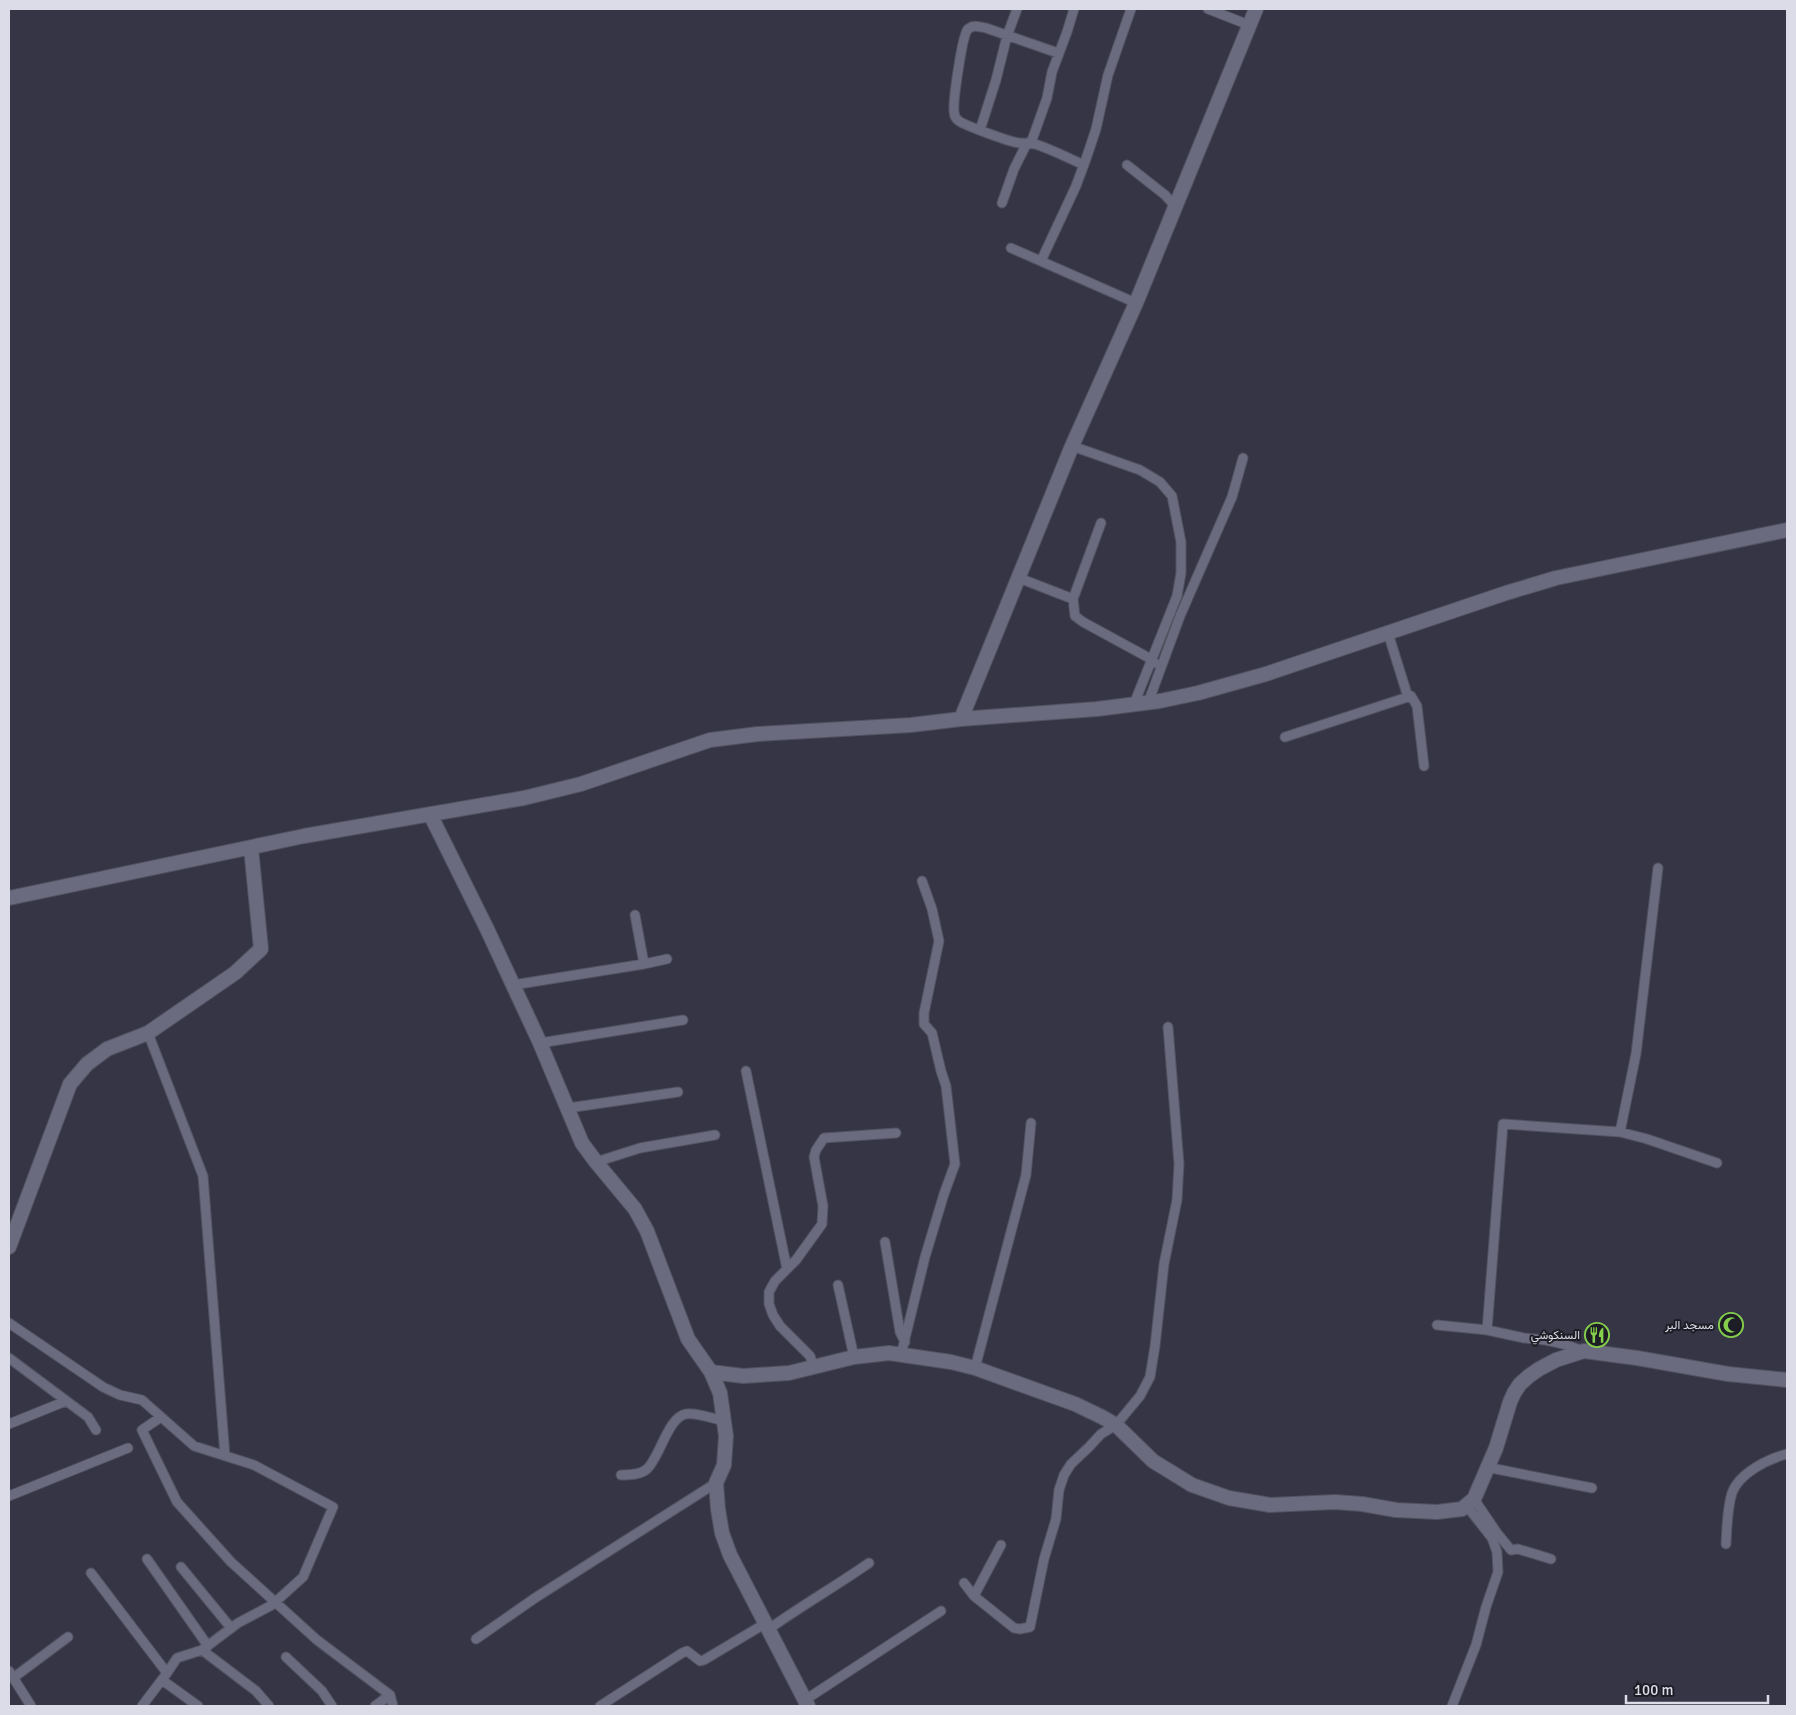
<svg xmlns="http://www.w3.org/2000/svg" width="1796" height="1715" font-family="Signika,Vazirmatn,sans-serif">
  <rect width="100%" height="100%" fill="#353546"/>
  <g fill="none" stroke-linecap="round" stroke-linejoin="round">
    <defs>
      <path id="street" d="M1208,9L1249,25
        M1058,53L986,28C979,27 974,24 968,29C962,35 953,101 954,111C954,115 956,119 959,121C964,125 1012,143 1020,143C1025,144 1030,143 1035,144C1051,149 1068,158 1084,165
        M980,130L996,80L1007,36L1017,9
        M1031,143L1047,98L1052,72L1067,32L1074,9
        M1127,165L1165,195L1175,206
        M1002,203L1014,169L1027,143
        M1011,248L1136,303
        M1041,261L1076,186L1086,159L1096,129L1108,75L1131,9
        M1072,446L1140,470L1160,482L1172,496L1181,542V573L1177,596L1134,704
        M1101,523L1073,599L1075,616L1083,622L1151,659L1155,663
        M1019,578L1073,599
        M1388,633L1407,694L1411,696L1417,706L1424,766
        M1148,703L1180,616L1232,497L1243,458
        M1285,737L1411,696
        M635,915L644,964
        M513,985L644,964L667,959
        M148,1033L203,1176L225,1456
        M540,1043L683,1020
        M746,1071L787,1269
        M568,1108L678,1092
        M1620,1132L1636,1054L1658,868
        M596,1162L640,1148L715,1135
        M885,1242L900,1332L905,1342
        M838,1285L854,1357
        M9,1323L103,1387L120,1395L142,1400L194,1446L254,1465L333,1507L303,1577L272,1605L238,1623L202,1650L177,1658L167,1673
        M1437,1325L1487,1330L1524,1338L1545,1340L1563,1344L1584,1351
        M1487,1330L1503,1124L1620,1132L1647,1139L1717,1163
        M901,1355L925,1257L944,1194L955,1164L946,1086L941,1071L932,1033L924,1024V1013L939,941L932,909L922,881
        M9,1358L88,1417L96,1430
        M814,1367L810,1356L780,1326L773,1315L769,1304V1292L775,1281L796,1260L822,1224L823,1206L814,1157L816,1150L824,1138L896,1133
        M975,1368L1026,1175L1031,1123
        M161,1417L142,1430L177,1502L231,1562L317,1640L390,1695L393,1706
        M9,1424L66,1401
        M1486,1467L1592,1488
        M621,1475C629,1475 640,1475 647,1469C660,1457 668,1417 686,1414C695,1412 715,1419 724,1421
        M9,1496L128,1448
        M1474,1499L1497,1533L1511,1550L1518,1549L1551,1559
        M1726,1544C1727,1527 1727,1509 1732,1493C1739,1473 1768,1459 1787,1454
        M147,1559L208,1646
        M181,1567L231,1628
        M91,1573L167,1673L142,1706
        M964,1583L974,1596L1014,1628L1020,1629L1030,1627L1044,1559L1056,1519L1059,1490L1064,1475L1071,1464L1089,1447L1101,1434L1116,1425L1140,1396L1150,1377L1155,1346L1164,1264L1177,1200L1179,1164L1168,1027
        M974,1596L1001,1545
        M769,1629C801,1606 836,1586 869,1563
        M476,1639L535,1598L716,1483
        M202,1650L256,1691L269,1706
        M286,1657L322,1691L332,1706
        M9,1671L31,1706
        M13,1678L68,1637
        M162,1680L198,1706
        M805,1700L941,1611
        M375,1706L390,1695
        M600,1706L682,1653L687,1651L700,1661L704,1660L766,1623
        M1452,1706L1476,1645L1486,1607L1498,1572L1497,1552L1492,1538L1466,1505"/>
      <path id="secondary" d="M961,719L1072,446L1136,303L1256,9
        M430,814L487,929L540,1043L582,1143L596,1162L635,1209L647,1231L688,1339L711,1372L720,1393L726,1436L724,1465L716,1483L718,1509L722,1533L730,1555L808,1706
        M9,898L304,836L524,798L581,784L710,740L758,734L911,725L961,719L1097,709L1160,701L1198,693L1266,674L1506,593L1556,578L1787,530
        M9,1247L70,1084L87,1064L107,1049L148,1033L235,973L261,949L251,848
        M711,1372L743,1376L789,1373L854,1357L889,1353L951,1362L975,1368L1075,1404L1102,1417L1116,1425L1153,1461L1192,1485L1229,1498L1270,1505L1335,1502L1362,1504L1396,1510L1437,1512L1462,1509L1474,1499L1496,1448L1510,1402L1514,1393L1520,1384L1529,1376L1539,1369L1556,1360L1584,1351L1637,1358L1728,1374L1787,1380"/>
    </defs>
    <use href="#street" stroke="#515260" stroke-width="11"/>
    <use href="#secondary" stroke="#515260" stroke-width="16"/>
    <use href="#street" stroke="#6a6b7e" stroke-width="9"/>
    <use href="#secondary" stroke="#6a6b7e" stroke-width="14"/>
  </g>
  <defs>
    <symbol id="mosque-ring" viewBox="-11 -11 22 22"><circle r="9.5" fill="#1d1e25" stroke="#85cf4d" stroke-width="1.5"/><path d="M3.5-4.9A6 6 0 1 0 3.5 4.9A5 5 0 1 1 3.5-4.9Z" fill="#85cf4d"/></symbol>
    <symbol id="restaurant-ring" viewBox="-11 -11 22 22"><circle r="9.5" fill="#1d1e25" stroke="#85cf4d" stroke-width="1.5"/><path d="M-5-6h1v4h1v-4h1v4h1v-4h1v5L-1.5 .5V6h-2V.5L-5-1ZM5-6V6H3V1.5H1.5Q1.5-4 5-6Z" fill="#85cf4d"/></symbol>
  </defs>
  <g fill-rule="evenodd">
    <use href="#mosque-ring" x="1717" y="1311" width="28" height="28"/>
    <use href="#restaurant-ring" x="1583" y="1321" width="28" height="28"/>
  </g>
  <g text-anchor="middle" stroke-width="4" stroke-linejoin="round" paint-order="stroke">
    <g font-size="12" fill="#dbdce7" stroke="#1d1e25" text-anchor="end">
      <text x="1714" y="1329">مسجد البر</text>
      <text x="1580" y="1339">السنكوشي</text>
    </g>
  </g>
  <rect width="1796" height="1715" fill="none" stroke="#dbdce7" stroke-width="20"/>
  <path d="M1626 1695v8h142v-8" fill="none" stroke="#dbdce7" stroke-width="2.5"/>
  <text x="1634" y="1695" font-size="15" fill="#dbdce7" stroke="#1d1e25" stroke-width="4" paint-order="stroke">100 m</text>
</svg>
